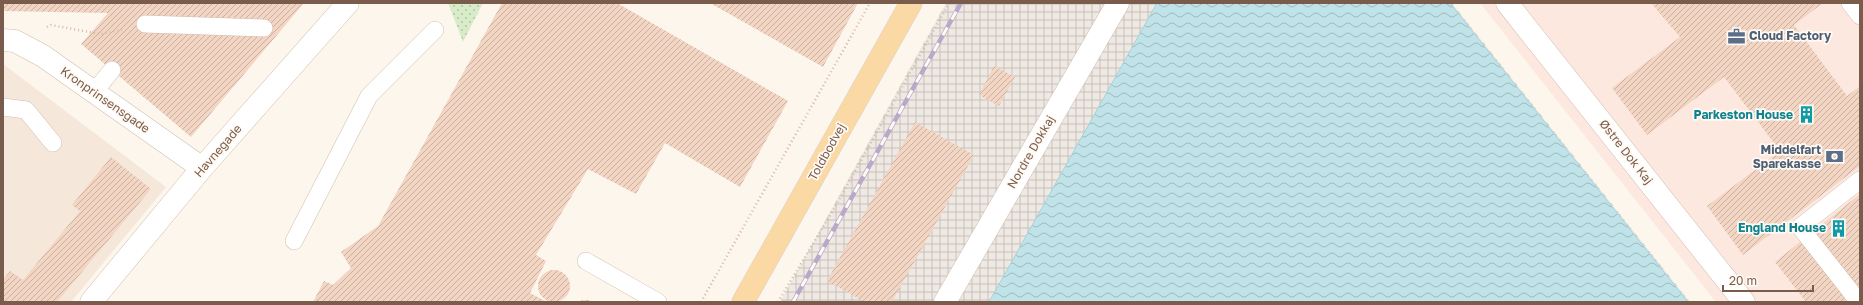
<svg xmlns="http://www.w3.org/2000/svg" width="1863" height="305" font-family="'Golos Text',sans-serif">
  <defs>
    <pattern id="industrial-grid" width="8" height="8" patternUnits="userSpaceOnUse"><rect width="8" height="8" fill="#efe9e4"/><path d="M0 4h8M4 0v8" fill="none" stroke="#c7c0bb"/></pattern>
    <pattern id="grass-dots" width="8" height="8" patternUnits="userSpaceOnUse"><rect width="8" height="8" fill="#d8ecc9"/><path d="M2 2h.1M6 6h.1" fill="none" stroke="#b4c2a5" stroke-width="1.8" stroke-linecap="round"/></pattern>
    <pattern id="water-waves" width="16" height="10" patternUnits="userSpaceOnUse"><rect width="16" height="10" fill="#bfe3e8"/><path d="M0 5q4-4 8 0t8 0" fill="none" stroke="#a0bbbe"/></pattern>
    <pattern id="building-hatch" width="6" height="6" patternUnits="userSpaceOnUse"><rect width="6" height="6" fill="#f3d5c3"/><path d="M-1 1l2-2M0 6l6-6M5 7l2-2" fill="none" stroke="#cab0a1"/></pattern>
  </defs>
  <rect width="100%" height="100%" fill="#fdf6ec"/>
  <path fill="#f5e8da" d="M3,64L166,187L71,302H3Z"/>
  <path fill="#fde8e0" d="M1480,3H1860V302H1716Z"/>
  <path fill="url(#industrial-grid)" d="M946,3H1452L1690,302H780Z"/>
  <path fill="url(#grass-dots)" d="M448,3H483L463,42Z"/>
  <path fill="url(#water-waves)" stroke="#a5d3da" d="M1157,3H1450L1688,302H989Z"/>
  <path fill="url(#building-hatch)" d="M3,3H304L191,137L81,44L108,13L3,11Z
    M502,3H617L788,101L740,187L665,143L636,194L588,169L536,255L546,261L530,293L547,302H313L324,281L333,285L351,268L341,252L378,226Z
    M710,3H858L823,67Z
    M1651,3H1823L1794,25L1847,96L1860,86V166L1743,255L1707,206L1780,151L1724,77L1647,135L1612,88L1680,37Z
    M994,66L1015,77L999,106L979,95Z
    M915,122L974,155L892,302H865L827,281Z
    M111,157L151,189L57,302H3V280L10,271L23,280L80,211L72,205Z
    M1860,194V302H1806L1775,262Z
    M538 286a16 16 0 1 1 32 0a16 16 0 1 1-32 0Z
    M582,300H588L593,302H579Z"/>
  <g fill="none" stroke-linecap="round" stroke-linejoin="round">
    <defs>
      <path id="lane" d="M1850,3L1860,16
        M145,24L264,28
        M94,92L112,70
        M3,107L26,110L53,143
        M294,241L369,96L435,30
        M586,261L658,302
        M1859,302L1800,227L1860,180"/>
      <path id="street" d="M1507,3L1744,302
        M3,40L15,41L43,56L202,168
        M945,302L1118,3"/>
      <path id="secondary" d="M91,302L202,168L348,3"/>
      <path id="primary" d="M743,302L911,3"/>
    </defs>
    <use href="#lane" stroke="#d1beb0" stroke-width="18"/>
    <use href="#street" stroke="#d1beb0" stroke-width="23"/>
    <use href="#secondary" stroke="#d6c0b0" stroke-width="23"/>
    <use href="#primary" stroke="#dad1cd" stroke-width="23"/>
    <path stroke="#d9b8a5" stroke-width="2.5" stroke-dasharray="1 3" stroke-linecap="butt" d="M47,27L51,25L100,34L122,30
      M701,302L870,3
      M778,302L835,207L949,3"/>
    <use href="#lane" stroke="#fff" stroke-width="17"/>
    <use href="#street" stroke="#fff" stroke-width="22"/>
    <use href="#secondary" stroke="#fff" stroke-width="22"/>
    <use href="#primary" stroke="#fbd9a5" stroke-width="22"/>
    <defs>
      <path id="rail" d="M793,302L961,3"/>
    </defs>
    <use href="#rail" stroke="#b9a8c9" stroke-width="4.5"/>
    <use href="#rail" stroke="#fffaf3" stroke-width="3" stroke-dasharray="9" stroke-linecap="butt"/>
  </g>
  <defs>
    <symbol id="office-bare" viewBox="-9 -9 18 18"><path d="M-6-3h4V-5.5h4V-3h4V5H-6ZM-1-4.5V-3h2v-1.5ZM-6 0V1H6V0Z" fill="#5c6f8a" stroke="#fffaf3" stroke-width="2.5" paint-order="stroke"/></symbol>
    <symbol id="building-bare" viewBox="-9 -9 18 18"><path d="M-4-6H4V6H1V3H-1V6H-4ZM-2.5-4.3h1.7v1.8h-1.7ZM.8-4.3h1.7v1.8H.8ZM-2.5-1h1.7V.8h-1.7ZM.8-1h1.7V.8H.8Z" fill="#0f9aa8" stroke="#fffaf3" stroke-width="2.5" paint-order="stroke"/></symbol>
    <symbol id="bank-bare" viewBox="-9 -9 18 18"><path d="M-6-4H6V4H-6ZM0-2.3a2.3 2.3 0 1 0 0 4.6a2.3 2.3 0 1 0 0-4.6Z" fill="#5c6f8a" stroke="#fffaf3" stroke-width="2.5" paint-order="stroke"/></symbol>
  </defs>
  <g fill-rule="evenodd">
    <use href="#office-bare" x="1724" y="24" width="25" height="25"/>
    <use href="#building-bare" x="1794" y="102" width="25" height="25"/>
    <use href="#bank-bare" x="1822" y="144" width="25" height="25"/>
    <use href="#building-bare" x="1826" y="216" width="25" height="25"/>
  </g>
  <g text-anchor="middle" stroke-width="3.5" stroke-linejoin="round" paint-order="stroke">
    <g font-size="12" font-weight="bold" fill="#4e5e75" stroke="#fffaf3" text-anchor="start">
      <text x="1749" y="40">Cloud Factory</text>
      <text x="1821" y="154" text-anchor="end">Middelfart<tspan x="1821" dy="14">Sparekasse</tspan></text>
    </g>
    <g font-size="12" fill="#7a5c4d" stroke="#fffaf3">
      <text transform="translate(105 100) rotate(35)" y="4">Kronprinsensgade</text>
      <text transform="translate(218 151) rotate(-49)" y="4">Havnegade</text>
      <text transform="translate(827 152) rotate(-61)" y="4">Toldbodvej</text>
      <text transform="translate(1031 152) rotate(-60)" y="4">Nordre Dokkaj</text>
      <text transform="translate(1626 152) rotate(52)" y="4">Østre Dok Kaj</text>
    </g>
    <g font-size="12" font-weight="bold" fill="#0d838f" stroke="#fffaf3" text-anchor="end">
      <text x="1793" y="119">Parkeston House</text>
      <text x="1826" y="232">England House</text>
    </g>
  </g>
  <rect width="1863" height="305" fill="none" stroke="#7a5c4d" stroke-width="8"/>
  <path d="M1723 285v6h90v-6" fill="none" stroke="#7a5c4d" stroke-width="2"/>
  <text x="1729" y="285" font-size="12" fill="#7a5c4d" stroke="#fffaf3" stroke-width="3" paint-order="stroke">20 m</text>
</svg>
